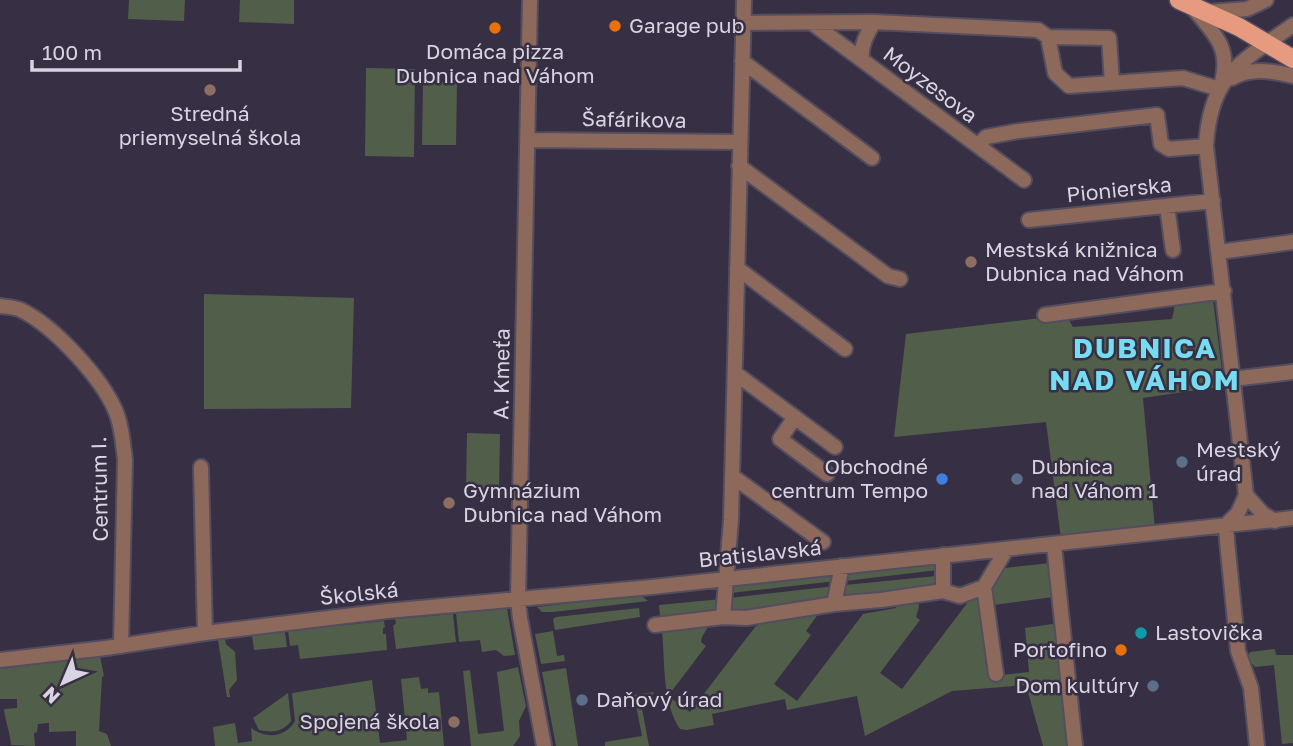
<svg xmlns="http://www.w3.org/2000/svg" width="1293" height="746" font-family="'Golos Text',sans-serif">
  <rect width="100%" height="100%" fill="#372f43"/>
  <path fill="#515f4a" d="M129,0H185L184,21L128,19Z
    M240,0H294V24L239,22Z
    M366,68L415,69L414,157L365,156Z
    M423,82H457L456,145H422Z
    M204,294L354,298L351,408L204,409Z
    M1213,300L1224,386L1143,398L1155,529L1061,539L1046,422L894,437L906,334L1066,315L1073,327L1172,319L1175,304Z
    M467,433L500,434L499,490H466Z
    M1050,563L1053,597L994,605L990,602L988,589L1005,568Z
    M933,564L938,570L845,581L848,575L858,571Z
    M826,574L835,576L836,581L730,593L732,588L738,585Z
    M936,576L935,586L928,590L844,597L845,585Z
    M835,586L830,597L820,603L737,611L731,609L730,598Z
    M980,594L992,676L1029,672L1025,628L1052,624L1056,626L1069,746H1043L1026,685L952,691L865,736L857,696L787,710L785,699L712,714L714,725L687,730L680,729C662,703 665,661 662,631L711,622L702,637L701,642L706,646L668,696L690,712L755,627L766,621L791,619V614L821,610L806,631L811,635L774,684L797,701L863,614L896,608L897,602L918,600L919,607L916,617L920,620L880,673L902,689L971,598Z
    M640,595L648,601L553,612H542L537,607Z
    M722,599L719,611L665,621L660,616L659,605Z
    M507,608L515,655L504,656L496,650L482,652L480,640L459,642L456,613Z
    M639,608L640,617L555,630L553,619L556,617Z
    M453,614L456,642L396,649L393,626L396,623L395,619Z
    M384,621L385,627L383,628V634H386L387,650L300,659L298,645L290,646L288,631Z
    M553,631L557,656L564,655L565,661L541,664L535,634Z
    M285,632L287,647L254,650L252,635Z
    M225,639L226,644L235,652L237,680L229,690L230,697H227L218,640Z
    M1275,649L1276,655H1293V743L1282,744L1274,665L1255,667L1247,658L1250,652Z
    M100,656L104,676L102,677L99,731L107,734L111,746H76V731L49,732V723L38,724L37,732L34,733L35,746L11,745C10,732 5,721 4,709L17,708V699H0V669Z
    M518,667L526,706L519,721L520,736L513,746H471L463,671L470,670L478,734L504,731L497,672Z
    M566,668L578,746H556L542,672Z
    M419,677L421,689L428,688V693L439,692L444,746H215L213,727L235,723L238,743L252,741L251,728C266,739 285,738 295,721L292,693L372,680L380,743L407,740L401,679Z
    M654,692L653,695L640,698L649,746H605V742L642,736L634,695Z
    M288,693L291,721C283,732 272,733 259,730L253,718Z"/>
  <g fill="none" stroke-linecap="round" stroke-linejoin="round">
    <defs>
      <path id="minor" d="M530,0L518,600L520,618L544,746
        M1193,8C1214,33 1231,48 1222,82
        M1208,12L1247,9L1266,0
        M743,23L874,22L1038,30L1048,37L1109,38L1112,83
        M812,23L1024,180
        M1048,37L1055,73L1069,86L1183,78L1219,89
        M862,60C860,46 867,34 874,22
        M742,61L872,158
        M1232,78C1251,67 1272,71 1293,76
        M528,140L740,142
        M978,146L986,137L1019,131L1157,115L1161,144L1169,149L1206,146
        M739,166L888,276L900,279
        M1167,206L1173,250
        M1029,220L1213,201
        M1219,252L1293,242
        M737,268L845,349
        M0,306C7,307 15,307 21,310C54,326 102,378 116,412C122,427 123,443 125,460L121,646
        M1045,315L1224,291
        M735,373L835,447
        M1232,379L1293,372
        M795,417L780,439L827,474
        M732,476L823,542
        M1246,495L1263,514L1275,521
        M1054,545L1075,746
        M943,591V555
        M834,604L842,566
        M723,617L731,520L744,0
        M655,625L723,617L746,618L834,604L881,600L943,591L960,596L984,587
        M205,633L387,611L652,587L1293,518
        M0,660L106,648L205,633L201,467
        M996,674L984,587L1006,550
        M1257,746L1251,688L1238,651L1227,541L1226,525L1238,513L1246,495L1206,146C1210,75 1240,63 1293,25"/>
      <path id="primary" d="M1179,0L1239,27L1293,59"/>
    </defs>
    <use href="#minor" stroke="#544d5f" stroke-width="18"/>
    <use href="#primary" stroke="#544d5f" stroke-width="21"/>
    <use href="#minor" stroke="#8d695b" stroke-width="14"/>
    <use href="#primary" stroke="#e69b80" stroke-width="18"/>
  </g>
  <g fill="#e8710a" stroke="#372f43" stroke-width="2.5">
    <circle cx="615" cy="26" r="7"/>
    <circle cx="495" cy="28" r="7"/>
    <circle cx="1121" cy="650" r="7"/>
  </g>
  <g fill="#8d6e63" stroke="#372f43" stroke-width="2.5">
    <circle cx="210" cy="90" r="7"/>
    <circle cx="971" cy="262" r="7"/>
    <circle cx="449" cy="503" r="7"/>
    <circle cx="454" cy="722" r="7"/>
  </g>
  <g fill="#5c6f8a" stroke="#372f43" stroke-width="2.5">
    <circle cx="1182" cy="462" r="7"/>
    <circle cx="1017" cy="479" r="7"/>
    <circle cx="1153" cy="686" r="7"/>
    <circle cx="582" cy="700" r="7"/>
  </g>
  <circle fill="#3f7fe0" stroke="#372f43" stroke-width="2.5" cx="942" cy="479" r="7"/>
  <circle fill="#0f9aa8" stroke="#372f43" stroke-width="2.5" cx="1141" cy="633" r="7"/>
  <g text-anchor="middle" stroke-width="5" stroke-linejoin="round" paint-order="stroke">
    <g font-size="21" fill="#d9d4e1" stroke="#372f43" text-anchor="start">
      <text x="629" y="33">Garage pub</text>
      <text x="495" y="59" text-anchor="middle">Domáca pizza<tspan x="495" dy="24">Dubnica nad Váhom</tspan></text>
      <text x="210" y="121" text-anchor="middle">Stredná<tspan x="210" dy="24">priemyselná škola</tspan></text>
      <text x="985" y="257">Mestská knižnica<tspan x="985" dy="24">Dubnica nad Váhom</tspan></text>
      <text x="1196" y="457">Mestský<tspan x="1196" dy="24">úrad</tspan></text>
      <text x="928" y="474" text-anchor="end">Obchodné<tspan x="928" dy="24">centrum Tempo</tspan></text>
      <text x="1031" y="474">Dubnica<tspan x="1031" dy="24">nad Váhom 1</tspan></text>
      <text x="463" y="498">Gymnázium<tspan x="463" dy="24">Dubnica nad Váhom</tspan></text>
      <text x="1155" y="640">Lastovička</text>
      <text x="1107" y="657" text-anchor="end">Portofino</text>
      <text x="1139" y="693" text-anchor="end">Dom kultúry</text>
      <text x="596" y="707">Daňový úrad</text>
      <text x="440" y="729" text-anchor="end">Spojená škola</text>
    </g>
    <g font-size="21" fill="#d9d4e1" stroke="#372f43">
      <text transform="translate(930 85) rotate(37)" y="7">Moyzesova</text>
      <text transform="translate(634 120) rotate(1)" y="7">Šafárikova</text>
      <text transform="translate(1119 190) rotate(-6)" y="7">Pionierska</text>
      <text transform="translate(502 374) rotate(-89)" y="7">A. Kmeťa</text>
      <text transform="translate(100 489) rotate(-91)" y="7">Centrum I.</text>
      <text transform="translate(760 554) rotate(-6)" y="7">Bratislavská</text>
      <text transform="translate(359 594) rotate(-6)" y="7">Školská</text>
    </g>
    <g font-size="28" font-weight="bold" letter-spacing="2" fill="#76dcf2" stroke="#372f43">
      <text x="1145" y="358">DUBNICA<tspan x="1145" dy="32">NAD VÁHOM</tspan></text>
    </g>
  </g>
  <g transform="translate(63 683) rotate(224)" stroke="#372f43" stroke-width="5" paint-order="stroke">
  <path d="M0-5L12 26L0 18L-12 26Z" fill="#d9d4e1"/>
  <text y="-10" font-size="19" font-weight="bold" text-anchor="middle" fill="#d9d4e1">N</text>
  </g>
  <path d="M32 60v10h208v-10" fill="none" stroke="#d9d4e1" stroke-width="3.5"/>
  <text x="42" y="60" font-size="21" fill="#d9d4e1" stroke="#372f43" stroke-width="5" paint-order="stroke">100 m</text>
</svg>
